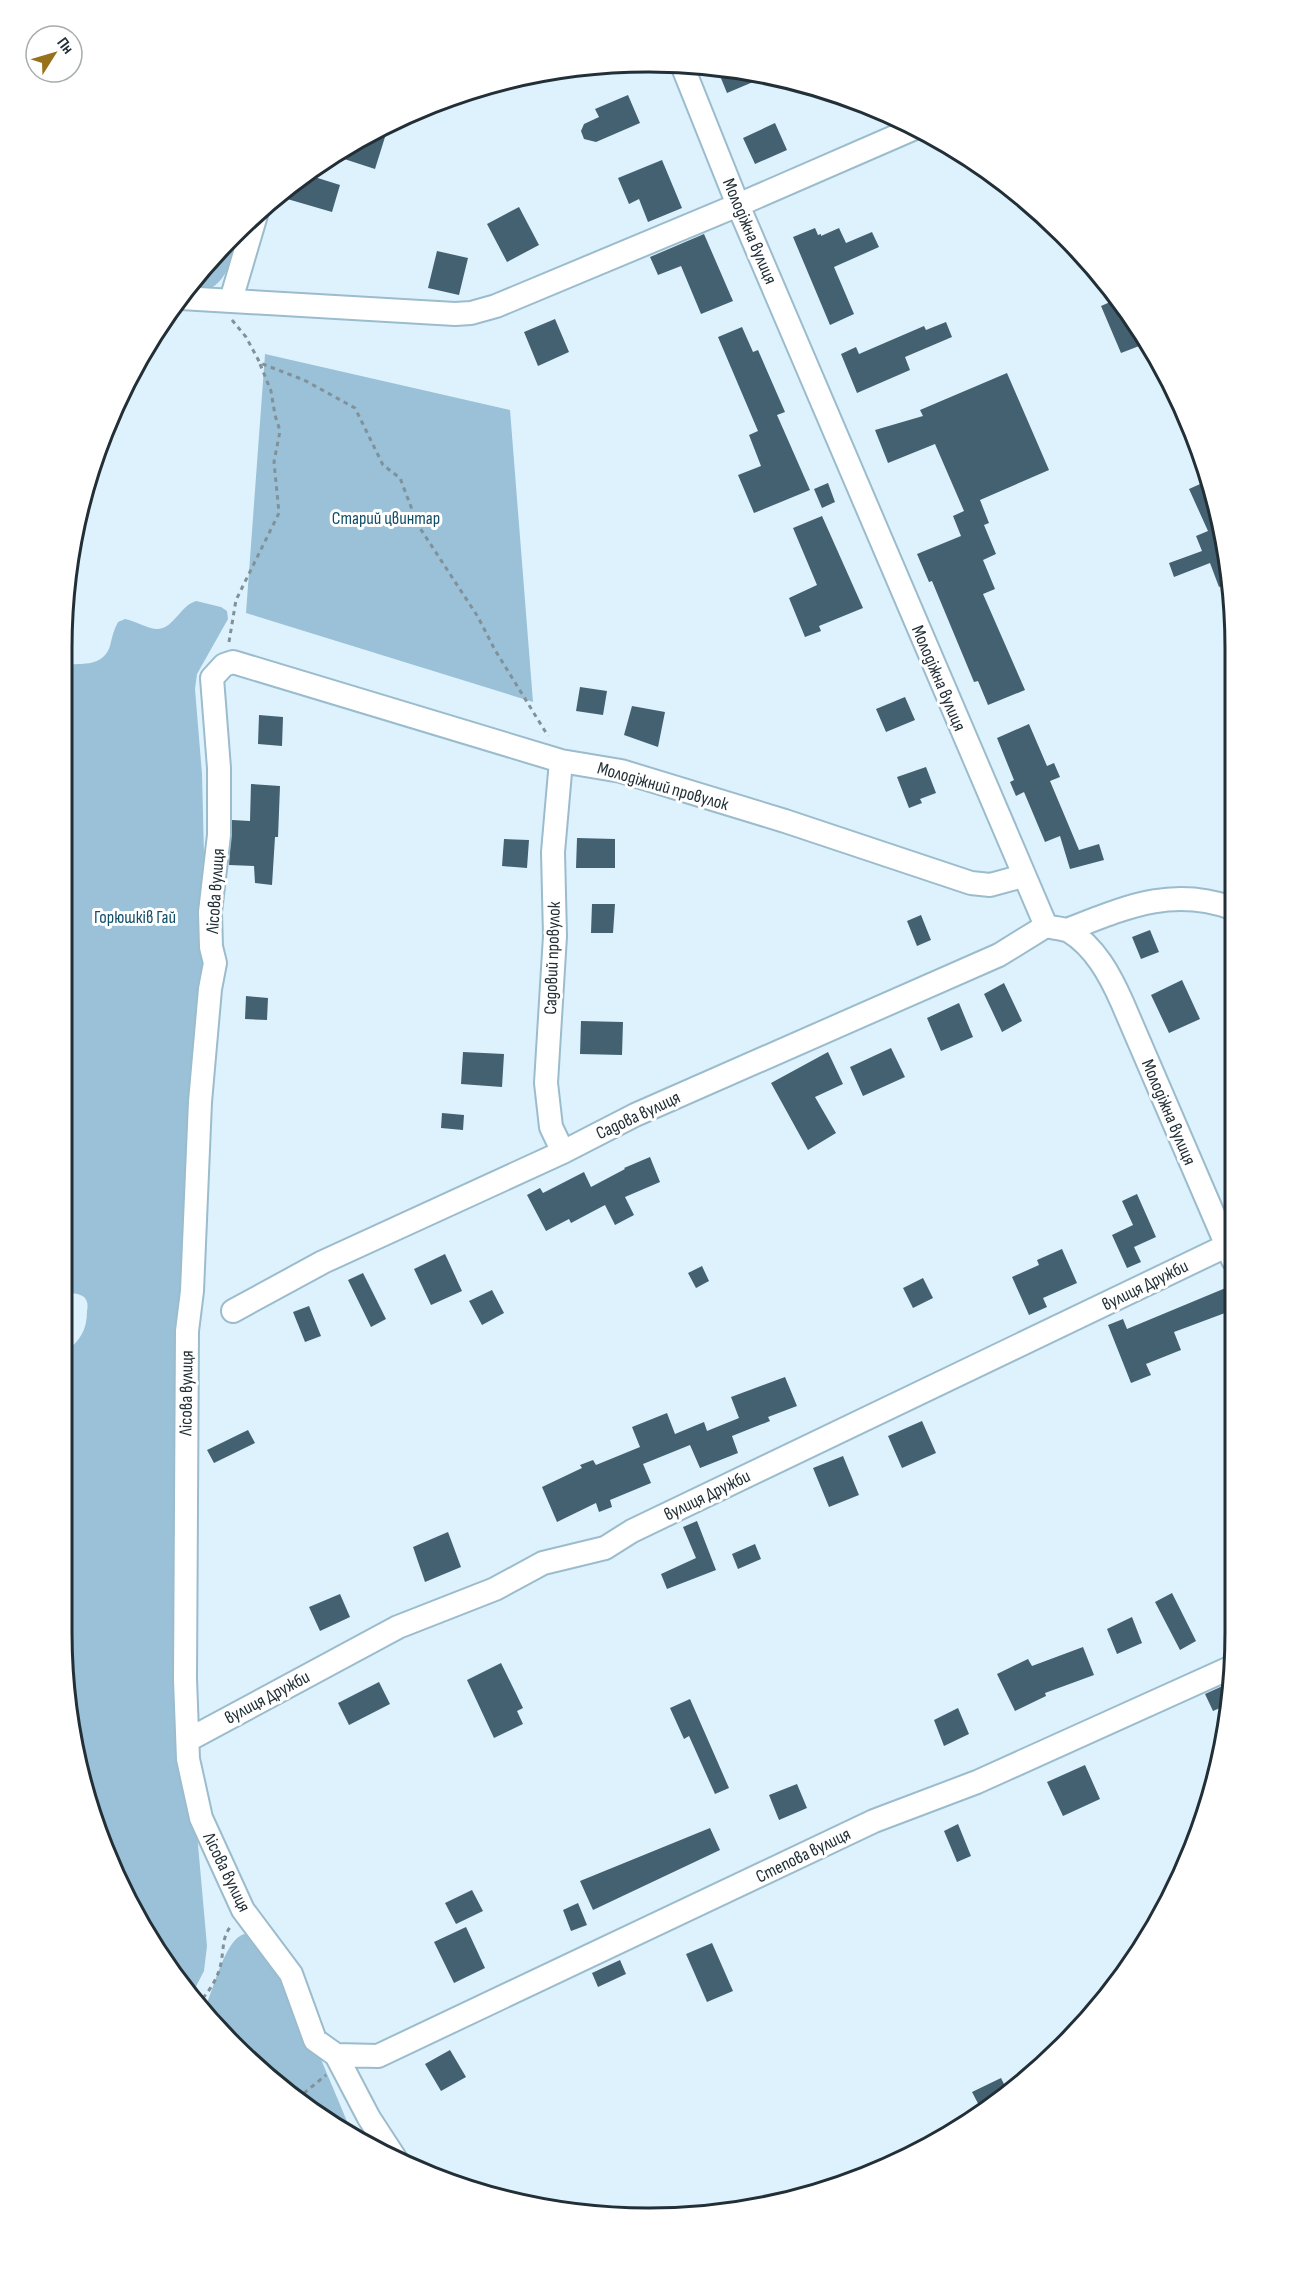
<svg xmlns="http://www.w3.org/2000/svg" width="1297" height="2280" font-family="'Sofia Sans Condensed',sans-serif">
  <rect width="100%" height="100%" fill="#def2fd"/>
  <path fill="#9ac1d7" d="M239,232C237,249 228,279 211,288C204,292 195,290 187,290L207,261Z
    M265,354L510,410L533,702L246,613Z
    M196,601L221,607L227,611L228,619L197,674L195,689L202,774L206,933L194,1174L192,1777L207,1946L204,1971L190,1998L183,1989L122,1891L93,1820L67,1708L65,1352C80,1341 87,1330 87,1311C88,1306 88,1301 84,1297C79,1293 71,1293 65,1293L63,664C81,664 103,667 110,646C112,637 114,629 118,622L125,619C136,621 147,629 158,629C174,628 180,606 196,601Z
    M244,1934L259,1937L310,2033L354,2138L322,2119L234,2047L203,2012C213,1993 224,1940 244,1934Z"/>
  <path fill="#436171" d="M716,66L748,72L753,82L727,93Z
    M628,95L640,123L596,142L584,139L581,131L584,124L599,117L595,109Z
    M390,121L375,169L335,156L389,122Z
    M775,123L787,150L755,164L743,138Z
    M662,160L682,208L648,222L639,199L629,204L618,178Z
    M305,174L340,185L332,212L277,196L291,183Z
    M519,207L539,245L507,262L487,224Z
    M815,228L818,235L821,234V236L839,228L846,243L872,232L879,247L834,267L854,314L830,325L793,237Z
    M704,234L733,301L701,314L681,266L658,275L650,257Z
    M437,251L468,258L459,295L428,288Z
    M1117,299L1137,323L1147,343L1121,353L1101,306Z
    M555,319L569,352L538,366L524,332Z
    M946,322L952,337L905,357L910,370L857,393L841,354L856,347L859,354L924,326L926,330Z
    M742,327L753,352L758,350L785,412L777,415L810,490L754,513L738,475L761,466L749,435L758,431L718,337Z
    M1007,373L1049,470L980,500L989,523L984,525L996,554L983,560L995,589L983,594L1025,690L988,705L978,681L974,682L932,581L929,582L917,554L961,536L953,516L964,511L935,444L888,463L875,430L923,416L920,410Z
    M1209,480L1231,572V583L1219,587L1210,563L1174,577L1169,563L1202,551L1196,536L1208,531L1189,489Z
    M828,483L835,502L822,508L814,489Z
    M822,516L863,608L819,626L821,631L805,637L789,598L817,585L793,528Z
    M580,687L607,691L603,715L576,711Z
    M905,697L915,720L886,732L876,709Z
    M632,706L665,712L658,747L624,735Z
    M259,715L283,717L282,746L258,744Z
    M1029,724L1047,766L1054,763L1060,777L1050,781L1079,850L1099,844L1104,860L1070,869L1060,836L1045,842L1024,792L1016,796L1010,782L1014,780L997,738Z
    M926,767L936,793L920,799L922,803L909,808L897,777Z
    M251,784L280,786L278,837H275L272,885L255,883L254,866L229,865L232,820L250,821Z
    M577,838L615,839V868H576Z
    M504,839L529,840L527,868L502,866Z
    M592,904H615L613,933H591Z
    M921,915L931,940L917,946L907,921Z
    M1150,930L1159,952L1141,959L1132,937Z
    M1182,980L1200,1019L1169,1033L1151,995Z
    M1004,983L1022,1021L1002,1032L984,994Z
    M246,996L268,998L267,1020L245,1019Z
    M959,1003L973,1037L941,1051L927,1018Z
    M581,1021L623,1022L622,1055L580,1054Z
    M891,1048L905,1077L863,1096L850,1067Z
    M463,1052L504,1054L502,1087L461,1084Z
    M828,1052L843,1084L815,1097L836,1133L808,1150L771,1083Z
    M442,1113L464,1115L463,1130L441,1128Z
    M650,1157L660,1182L625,1197L634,1215L615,1225L605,1205L571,1223L569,1219L546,1231L527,1195L540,1188L543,1193L584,1172L591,1187L625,1169L624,1168Z
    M1137,1194L1156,1237L1134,1247L1141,1262L1127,1268L1112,1235L1133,1225L1122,1201Z
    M1062,1249L1077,1283L1043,1298L1047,1307L1029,1315L1012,1277L1039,1265L1037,1260Z
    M445,1254L462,1291L431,1305L414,1269Z
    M702,1266L709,1281L696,1288L688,1273Z
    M363,1273L386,1319L371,1327L348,1280Z
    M923,1278L933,1298L913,1308L903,1288Z
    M1228,1287L1233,1300V1310L1174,1332L1181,1350L1146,1364L1151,1375L1131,1383L1108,1325L1123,1319L1127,1329Z
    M492,1290L504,1313L482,1325L469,1301Z
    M309,1306L321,1336L305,1342L293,1312Z
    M785,1377L797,1406L768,1417L770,1421L732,1436L738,1453L700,1468L690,1445L643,1464L651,1483L610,1500L612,1507L599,1512L596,1503L557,1522L542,1487L582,1468L580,1465L593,1460L596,1465L640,1447L632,1427L667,1413L675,1434L704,1422L707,1431L739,1418L731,1397Z
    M922,1421L936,1453L902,1468L888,1436Z
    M248,1430L255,1443L214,1463L207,1450Z
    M843,1456L859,1495L829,1507L813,1468Z
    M697,1521L716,1570L667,1589L661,1574L696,1558L683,1527Z
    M448,1532L461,1567L425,1582L413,1547Z
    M755,1544L761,1559L738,1569L732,1554Z
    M1172,1593L1196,1641L1180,1650L1155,1602Z
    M340,1594L350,1617L320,1631L309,1607Z
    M1132,1617L1142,1643L1117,1654L1107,1629Z
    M1083,1647L1094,1675L1045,1693L1046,1696L1015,1711L997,1674L1028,1659L1032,1666Z
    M501,1663L523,1708L517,1711L523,1724L494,1738L467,1680Z
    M379,1682L390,1704L349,1725L338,1703Z
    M1227,1684L1230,1691L1227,1705L1213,1711L1205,1694Z
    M690,1699L729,1788L715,1794L689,1736L684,1739L670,1708Z
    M958,1708L969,1734L944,1746L934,1720Z
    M1085,1765L1100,1799L1063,1816L1047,1782Z
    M797,1784L807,1808L779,1820L769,1795Z
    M958,1824L971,1856L957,1862L944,1831Z
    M710,1828L720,1850L593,1910L580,1881Z
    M472,1890L483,1911L456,1924L445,1903Z
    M578,1903L587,1925L571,1931L563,1910Z
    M466,1927L485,1968L454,1983L434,1942Z
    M712,1943L733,1991L707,2002L686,1954Z
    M620,1960L626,1974L598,1987L592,1973Z
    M450,2050L466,2077L441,2091L425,2064Z
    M1001,2078L1008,2092L982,2111L972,2092Z"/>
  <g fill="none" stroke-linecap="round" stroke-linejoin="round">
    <defs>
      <path id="minor" d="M682,65L738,205L1046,926C1053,928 1062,928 1069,931C1095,947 1110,975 1122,1002L1233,1260
        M181,298L455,314L471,313L496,306L738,205L915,128
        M231,300L256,215
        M561,761L553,852L555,936L546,1083L551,1127L563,1152
        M1023,876L990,885L971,883L785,821L621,771L561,761L233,662L224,665L212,678L219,768V835L210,912L211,947L215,963L210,989L200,1102L192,1291L187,1331L185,1679L188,1759L201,1818L243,1910L291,1974L315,2040L336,2055L378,2056L874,1821L977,1782L1234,1666
        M1067,930C1124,908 1171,886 1232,908
        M233,1311L323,1262L563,1152L635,1115L999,955L1046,926
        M188,1740L398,1627L495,1589L543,1563L605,1548L632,1531L1226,1246
        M336,2055L369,2118L397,2161"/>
    </defs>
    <use href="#minor" stroke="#9bbccd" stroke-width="26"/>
    <path stroke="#80919a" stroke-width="3" stroke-dasharray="4.5 4.5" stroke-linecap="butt" d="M232,320L246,337L260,363L304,380L355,408L383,465L400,478L418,525L478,617L495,650L548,736
      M229,642L236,600L279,513L274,462L280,431L275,415L271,391L260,364
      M197,2005C208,1993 218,1979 221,1963C224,1948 222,1937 231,1926
      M297,2099L326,2075"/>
    <use href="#minor" stroke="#fff" stroke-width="22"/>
  </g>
  <g text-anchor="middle" stroke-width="6" stroke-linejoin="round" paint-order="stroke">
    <g font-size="18" fill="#222f36" stroke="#fff">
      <text transform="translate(750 231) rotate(67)" y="6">Молодіжна вулиця</text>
      <text transform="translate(939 678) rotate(67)" y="6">Молодіжна вулиця</text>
      <text transform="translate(663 786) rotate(16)" y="6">Молодіжний провулок</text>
      <text transform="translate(215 891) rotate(-86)" y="6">Лісова вулиця</text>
      <text transform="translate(552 958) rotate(-88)" y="6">Садовий провулок</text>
      <text transform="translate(1169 1112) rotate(67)" y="6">Молодіжна вулиця</text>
      <text transform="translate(638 1115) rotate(-25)" y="6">Садова вулиця</text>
      <text transform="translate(1145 1285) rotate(-26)" y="6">вулиця Дружби</text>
      <text transform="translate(186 1393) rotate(-89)" y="6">Лісова вулиця</text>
      <text transform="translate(707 1495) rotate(-26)" y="6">вулиця Дружби</text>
      <text transform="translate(267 1697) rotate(-28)" y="6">вулиця Дружби</text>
      <text transform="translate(803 1855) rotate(-26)" y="6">Степова вулиця</text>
      <text transform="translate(227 1872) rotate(64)" y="6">Лісова вулиця</text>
    </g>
    <g font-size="18" fill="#114f69" stroke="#fff">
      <text x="386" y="524">Старий цвинтар</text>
      <text x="135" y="923">Горюшків Гай</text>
    </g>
  </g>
  <path d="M0 0H1297V2280H0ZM648 72H649A576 576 0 0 1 1225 648V1632A576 576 0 0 1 649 2208H648A576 576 0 0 1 72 1632V648A576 576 0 0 1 648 72Z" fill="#fff" fill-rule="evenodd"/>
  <path fill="none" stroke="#222f36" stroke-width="3" d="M648 72H649A576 576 0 0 1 1225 648V1632A576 576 0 0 1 649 2208H648A576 576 0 0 1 72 1632V648A576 576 0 0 1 648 72Z"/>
  <g transform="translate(54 54) rotate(53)"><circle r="28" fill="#ffffff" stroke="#a7acaf" stroke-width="1.5"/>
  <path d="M0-4.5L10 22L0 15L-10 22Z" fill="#98711d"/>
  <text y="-9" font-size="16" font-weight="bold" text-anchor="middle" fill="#222f36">Пн</text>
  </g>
</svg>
